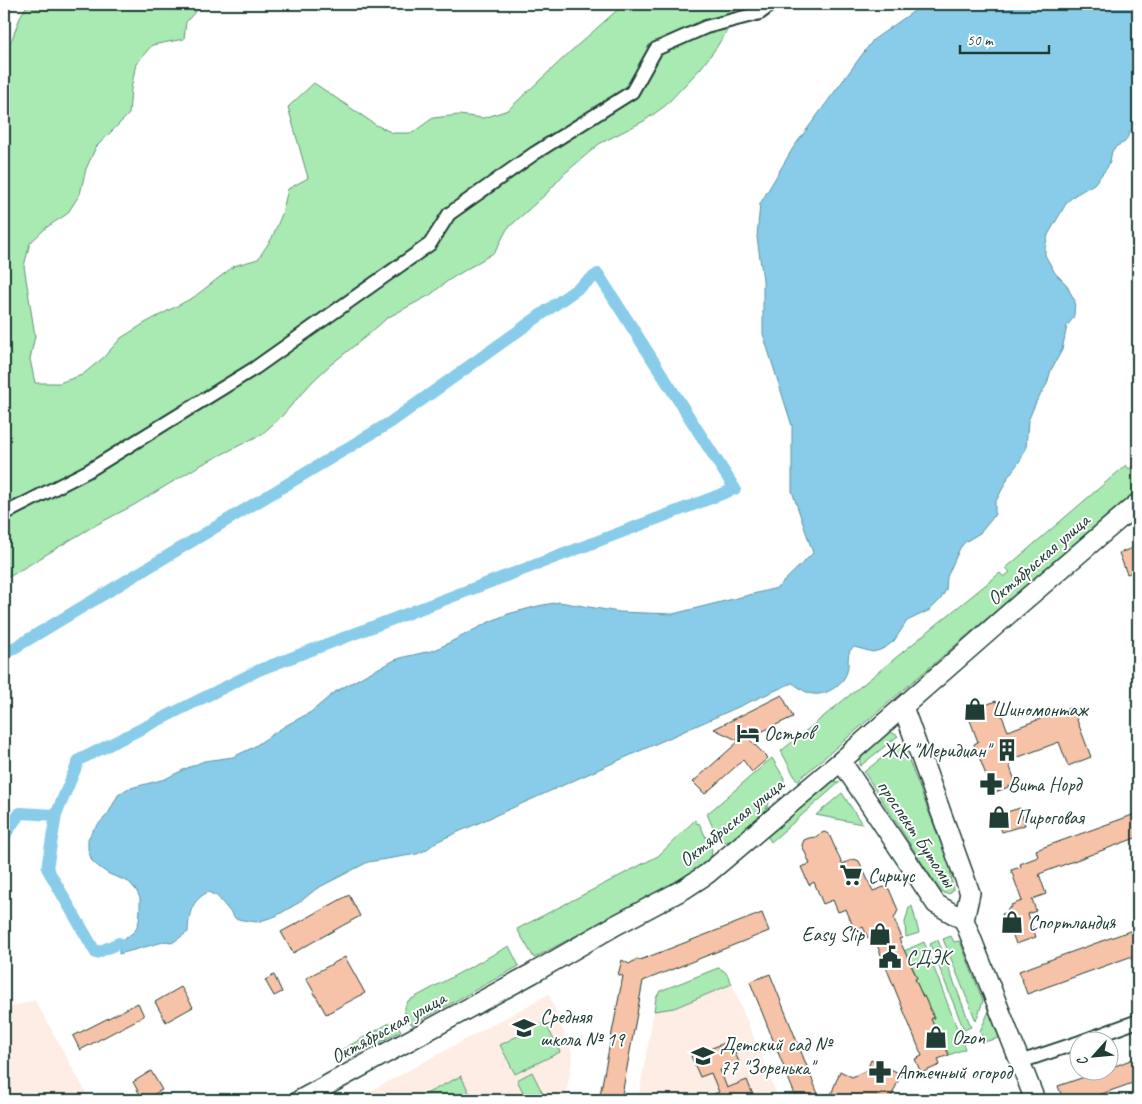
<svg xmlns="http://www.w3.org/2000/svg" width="1142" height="1104" font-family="Caveat,sans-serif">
  <rect width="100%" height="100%" fill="#fff"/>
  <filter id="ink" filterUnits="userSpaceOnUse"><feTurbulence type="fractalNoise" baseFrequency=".02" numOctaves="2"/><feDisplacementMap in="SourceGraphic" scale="10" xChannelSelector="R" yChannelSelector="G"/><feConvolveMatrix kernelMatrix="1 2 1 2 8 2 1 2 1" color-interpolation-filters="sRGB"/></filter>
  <g filter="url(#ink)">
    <path fill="#fdede5" d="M732,984L779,1100H638L654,1011L674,1008Z
      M549,994L573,1056L565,1100H354Z
      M35,1000L90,1100H4V1009Z"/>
    <path fill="#a9e9b2" stroke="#649373" d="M28,4H202L186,22L184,39L152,45L136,64L131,89L129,114L96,147L86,169L80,194L67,214L47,227L30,243L24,266L35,336L30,359L35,383H59L82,375L103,358L121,338L145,323L194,297L234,266L258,259L272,238L282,214L288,189L308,178L288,107L314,83L376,125L393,133H412L433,118L459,115L484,118L508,110L570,52L624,4H734L735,6L728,29L716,48L701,68L665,106L644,121L599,144L564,174L547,193L507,229L495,252L449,280L430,295L387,318L369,334L329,366L312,382L281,417L262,434L199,466L134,505L92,527L4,580V50L12,39L21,15Z
      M1138,455V489L797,781L781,751L1000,573L1004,577L1010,572L1006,568L1126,465L1129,469L1136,464L1133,460Z
      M891,732L898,736L860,766V759L864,752L885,733Z
      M902,742L950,867L953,890L951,893L946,894L941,891L935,883L864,772Z
      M772,758L784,778L783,788L771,798L765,812L732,841L722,842L718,839L707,814Z
      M828,781L840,782L771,842L766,834Z
      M842,793L862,824L816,815Z
      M695,820L697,824L699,823L712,850L711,857L695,870L658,892L534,958L517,929L658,856Z
      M912,906L919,933L906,937L905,922L909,908Z
      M951,936L954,942L960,941L983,1001L976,1021L943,939Z
      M938,940L971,1027L964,1030L930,944Z
      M924,942L965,1049L949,1055L941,1038H939L931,1019L933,1017L924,996L923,997L915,979L917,978L909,958H907L904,951Z
      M509,946L519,966L412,1025C406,1014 401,1013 408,1001Z
      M718,968C726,970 728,976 732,984L674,1008L654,1011L656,998L660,991Z
      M989,1011L999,1038L984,1042L980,1031Z
      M395,1020L401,1031L353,1057L345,1058L336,1055V1053Z
      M545,1022L560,1052L515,1074L500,1045Z
      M532,1072L546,1100H527L517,1080Z
      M461,1076L473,1100H414Z"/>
    <path fill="#88cce9" stroke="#5e93a1" d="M924,4H1138V117L1125,142L1117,146L1112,151L1110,161L1107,168L1094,184L1075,195L1067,202L1048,235L1045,248V255L1055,273L1067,285L1070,292L1075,301L1074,315L1073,318L1067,326L1062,350L1051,370L1047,384L1036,402L1028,421L1026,448L1021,459L1008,477L1007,480L995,503V514L991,520L980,533L965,542L960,548L947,577L946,590L940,600L930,610L907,621L894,641L886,647L880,650L873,652L854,647C845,652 850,663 847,672C843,685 826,696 813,694C805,693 799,687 792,683L436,842L426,850L417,854L368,862L316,889L300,902L276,916L257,922L236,919L217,896L208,892C191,901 189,913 188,932L172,943L167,941L119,954V943L135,931L139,921L140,909V898L136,890L129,882L109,874L100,868L92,861L88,850V839L93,830L108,814L118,795L127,789L165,779L185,769L204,761L233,757L252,748L285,726L311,712L335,692L369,673L395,660L404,657L435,650L489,622L508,614L538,606L559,602L619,612L673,614L777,588L813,553L792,491V426L763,334V280L757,237L760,204L793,148L873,40Z"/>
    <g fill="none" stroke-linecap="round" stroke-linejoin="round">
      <path stroke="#88cce9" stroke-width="12" d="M4,654L391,422L598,274L735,489L259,670L79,760L56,815
        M4,836L20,813L56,815L47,868L96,953L119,943"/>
    </g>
    <path fill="#f7c3a8" stroke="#1f3d34" d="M1138,546V570L1127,574L1119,553Z
      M782,695L793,717L748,738L768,758L752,772L743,760L705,794L693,782L739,741L714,729Z
      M996,701L1008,731L1072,707L1091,757L1068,766L1059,742L1008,761L1016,784L993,793L974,744L978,742L967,712Z
      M1020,808L1025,825L1002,832L997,815Z
      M1138,813V837L1039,874L1046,894L1032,899L1036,911L1028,914L1036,937L1016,944L1012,933L1010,934L1002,914L1009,912L1007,909L1012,907L1011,905L1022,901L1011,870L1021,867L1020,864L1038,857L1036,850Z
      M824,832L829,834L842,864L854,859L859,861L873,891L884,887L889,889L898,910L894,919L902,938L899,939L917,978L915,979L923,997L924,996L934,1018L931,1019L939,1038H941L949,1055L938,1059L940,1065L921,1073L915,1059L922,1056L873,935L868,938L863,927L855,931L846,909L838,912L833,900L823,904L814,882L809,885L801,867L810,864L802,845L804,840L809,838L816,837L818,835Z
      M349,895L360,916L293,953L281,932Z
      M762,913L769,931L643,981L621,1100H599L623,976L618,975L622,960L629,964L637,959L640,960Z
      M1138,928V954L1027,994L1019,971Z
      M345,957L365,993L326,1014L306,978Z
      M770,974L818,1094L802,1100H797L750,982Z
      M274,975L282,992L274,996L265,980Z
      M181,987L193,1007L166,1022L155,1002Z
      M138,1003L144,1016L80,1050L73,1036Z
      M730,1041L739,1062L720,1070L727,1088L747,1080L755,1100H699L719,1092L711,1073L700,1077L691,1056Z
      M1138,1057V1081L1085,1100H1063L1058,1086L1099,1072H1110V1068Z
      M871,1060L901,1074L890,1100H829L840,1071L852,1077L867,1070Z
      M151,1071L162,1090L143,1100L133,1082Z"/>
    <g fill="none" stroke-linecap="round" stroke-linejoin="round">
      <defs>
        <path id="street" d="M4,514L88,471L255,368L430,244L449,214L535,153L632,92L656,49L706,27L760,13L772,4
          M1080,1042L1138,1021
          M1020,1062L1080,1042"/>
        <path id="secondary" d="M903,707L970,893L964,920L1035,1100
          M841,761L936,904L964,920
          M300,1100L533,973L616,925L684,889L707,874L841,761L1020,604L1138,503"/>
      </defs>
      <use href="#street" stroke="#1f3d34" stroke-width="16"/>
      <use href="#secondary" stroke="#1f3d34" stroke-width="22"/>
      <use href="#street" stroke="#fff" stroke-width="12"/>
      <use href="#secondary" stroke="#fff" stroke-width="19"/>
    </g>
  </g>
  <defs>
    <symbol id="shop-bare" viewBox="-9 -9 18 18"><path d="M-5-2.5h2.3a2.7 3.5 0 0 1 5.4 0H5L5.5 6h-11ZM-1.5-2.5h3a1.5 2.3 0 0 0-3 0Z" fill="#1f3d34" stroke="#fff" stroke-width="2.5" paint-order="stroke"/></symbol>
    <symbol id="hotel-bare" viewBox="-9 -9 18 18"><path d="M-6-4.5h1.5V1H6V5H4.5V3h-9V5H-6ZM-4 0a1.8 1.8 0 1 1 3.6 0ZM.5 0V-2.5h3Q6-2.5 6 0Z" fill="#1f3d34" stroke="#fff" stroke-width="2.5" paint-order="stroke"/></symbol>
    <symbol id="building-bare" viewBox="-9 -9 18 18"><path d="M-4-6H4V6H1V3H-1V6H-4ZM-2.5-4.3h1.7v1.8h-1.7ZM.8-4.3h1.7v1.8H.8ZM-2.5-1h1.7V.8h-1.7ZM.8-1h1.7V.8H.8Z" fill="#1f3d34" stroke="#fff" stroke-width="2.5" paint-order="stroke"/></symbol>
    <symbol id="pharmacy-bare" viewBox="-9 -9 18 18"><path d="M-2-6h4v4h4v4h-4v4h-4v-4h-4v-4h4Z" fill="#1f3d34" stroke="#fff" stroke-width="2.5" paint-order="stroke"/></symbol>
    <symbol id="supermarket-bare" viewBox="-9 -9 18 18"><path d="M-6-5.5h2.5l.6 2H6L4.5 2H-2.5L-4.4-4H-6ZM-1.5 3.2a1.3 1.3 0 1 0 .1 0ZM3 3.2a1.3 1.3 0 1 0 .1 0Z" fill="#1f3d34" stroke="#fff" stroke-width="2.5" paint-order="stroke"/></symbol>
    <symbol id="civic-bare" viewBox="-9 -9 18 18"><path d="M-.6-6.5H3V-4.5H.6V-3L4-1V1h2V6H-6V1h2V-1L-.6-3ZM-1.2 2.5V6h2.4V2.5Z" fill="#1f3d34" stroke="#fff" stroke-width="2.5" paint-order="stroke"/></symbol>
    <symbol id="school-bare" viewBox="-9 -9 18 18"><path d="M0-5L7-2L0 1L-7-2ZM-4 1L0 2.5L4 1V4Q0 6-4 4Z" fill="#1f3d34" stroke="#fff" stroke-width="2.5" paint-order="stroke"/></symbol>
  </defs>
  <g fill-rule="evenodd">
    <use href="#shop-bare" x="959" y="693" width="32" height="32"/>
    <use href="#hotel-bare" x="732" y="717" width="32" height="32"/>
    <use href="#building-bare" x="991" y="734" width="32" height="32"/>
    <use href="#pharmacy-bare" x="975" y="768" width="32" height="32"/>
    <use href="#shop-bare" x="983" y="801" width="32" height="32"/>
    <use href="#supermarket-bare" x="835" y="859" width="32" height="32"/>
    <use href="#shop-bare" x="996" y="906" width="32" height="32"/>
    <use href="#shop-bare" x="864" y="918" width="32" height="32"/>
    <use href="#civic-bare" x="874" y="941" width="32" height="32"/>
    <use href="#school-bare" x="508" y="1012" width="32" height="32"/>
    <use href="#shop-bare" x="920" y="1021" width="32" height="32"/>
    <use href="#school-bare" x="687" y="1040" width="32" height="32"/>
    <use href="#pharmacy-bare" x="864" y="1056" width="32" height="32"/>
  </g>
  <g text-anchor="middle" stroke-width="4" stroke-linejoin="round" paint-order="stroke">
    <g font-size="20" fill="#1f3d34" stroke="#fff">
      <text transform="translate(1038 559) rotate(-41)" y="7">Октябрьская улица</text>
      <text transform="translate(731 822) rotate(-39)" y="7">Октябрьская улица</text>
      <text transform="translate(917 833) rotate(56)" y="7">проспект Бутомы</text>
      <text transform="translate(388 1027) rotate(-29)" y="7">Октябрьская улица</text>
    </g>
    <g font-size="20" fill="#1f3d34" stroke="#fff" text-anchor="start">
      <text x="992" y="716">Шиномонтаж</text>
      <text x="764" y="740">Остров</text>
      <text x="990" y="757" text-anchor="end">ЖК "Меридиан"</text>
      <text x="1008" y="791">Вита Норд</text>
      <text x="1016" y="824">Пироговая</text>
      <text x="868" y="882">Сириус</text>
      <text x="1028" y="929">Спортландия</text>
      <text x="864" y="941" text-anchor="end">Easy Slip</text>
      <text x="906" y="964">СДЭК</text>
      <text x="540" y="1023">Средняя<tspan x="540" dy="23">школа № 19</tspan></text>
      <text x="952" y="1044">Ozon</text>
      <text x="720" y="1051">Детский сад №<tspan x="720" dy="23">77 "Зоренька"</tspan></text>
      <text x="896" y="1079">Аптечный огород</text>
    </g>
  </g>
  <rect width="1142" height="1104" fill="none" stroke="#fff" stroke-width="20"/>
  <rect x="10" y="10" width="1122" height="1084" fill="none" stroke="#1f3d34" stroke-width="2" filter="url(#ink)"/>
  <g transform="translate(1094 1056) rotate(243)"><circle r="24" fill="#ffffff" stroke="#a5b1ae"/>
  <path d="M0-4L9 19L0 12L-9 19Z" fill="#1f3d34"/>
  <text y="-8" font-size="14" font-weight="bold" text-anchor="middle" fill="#1f3d34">С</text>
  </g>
  <path d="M960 45v8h89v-8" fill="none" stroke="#1f3d34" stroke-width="2.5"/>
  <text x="967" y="45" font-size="15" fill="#1f3d34" stroke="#ffffff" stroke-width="4" paint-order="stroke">50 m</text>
</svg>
